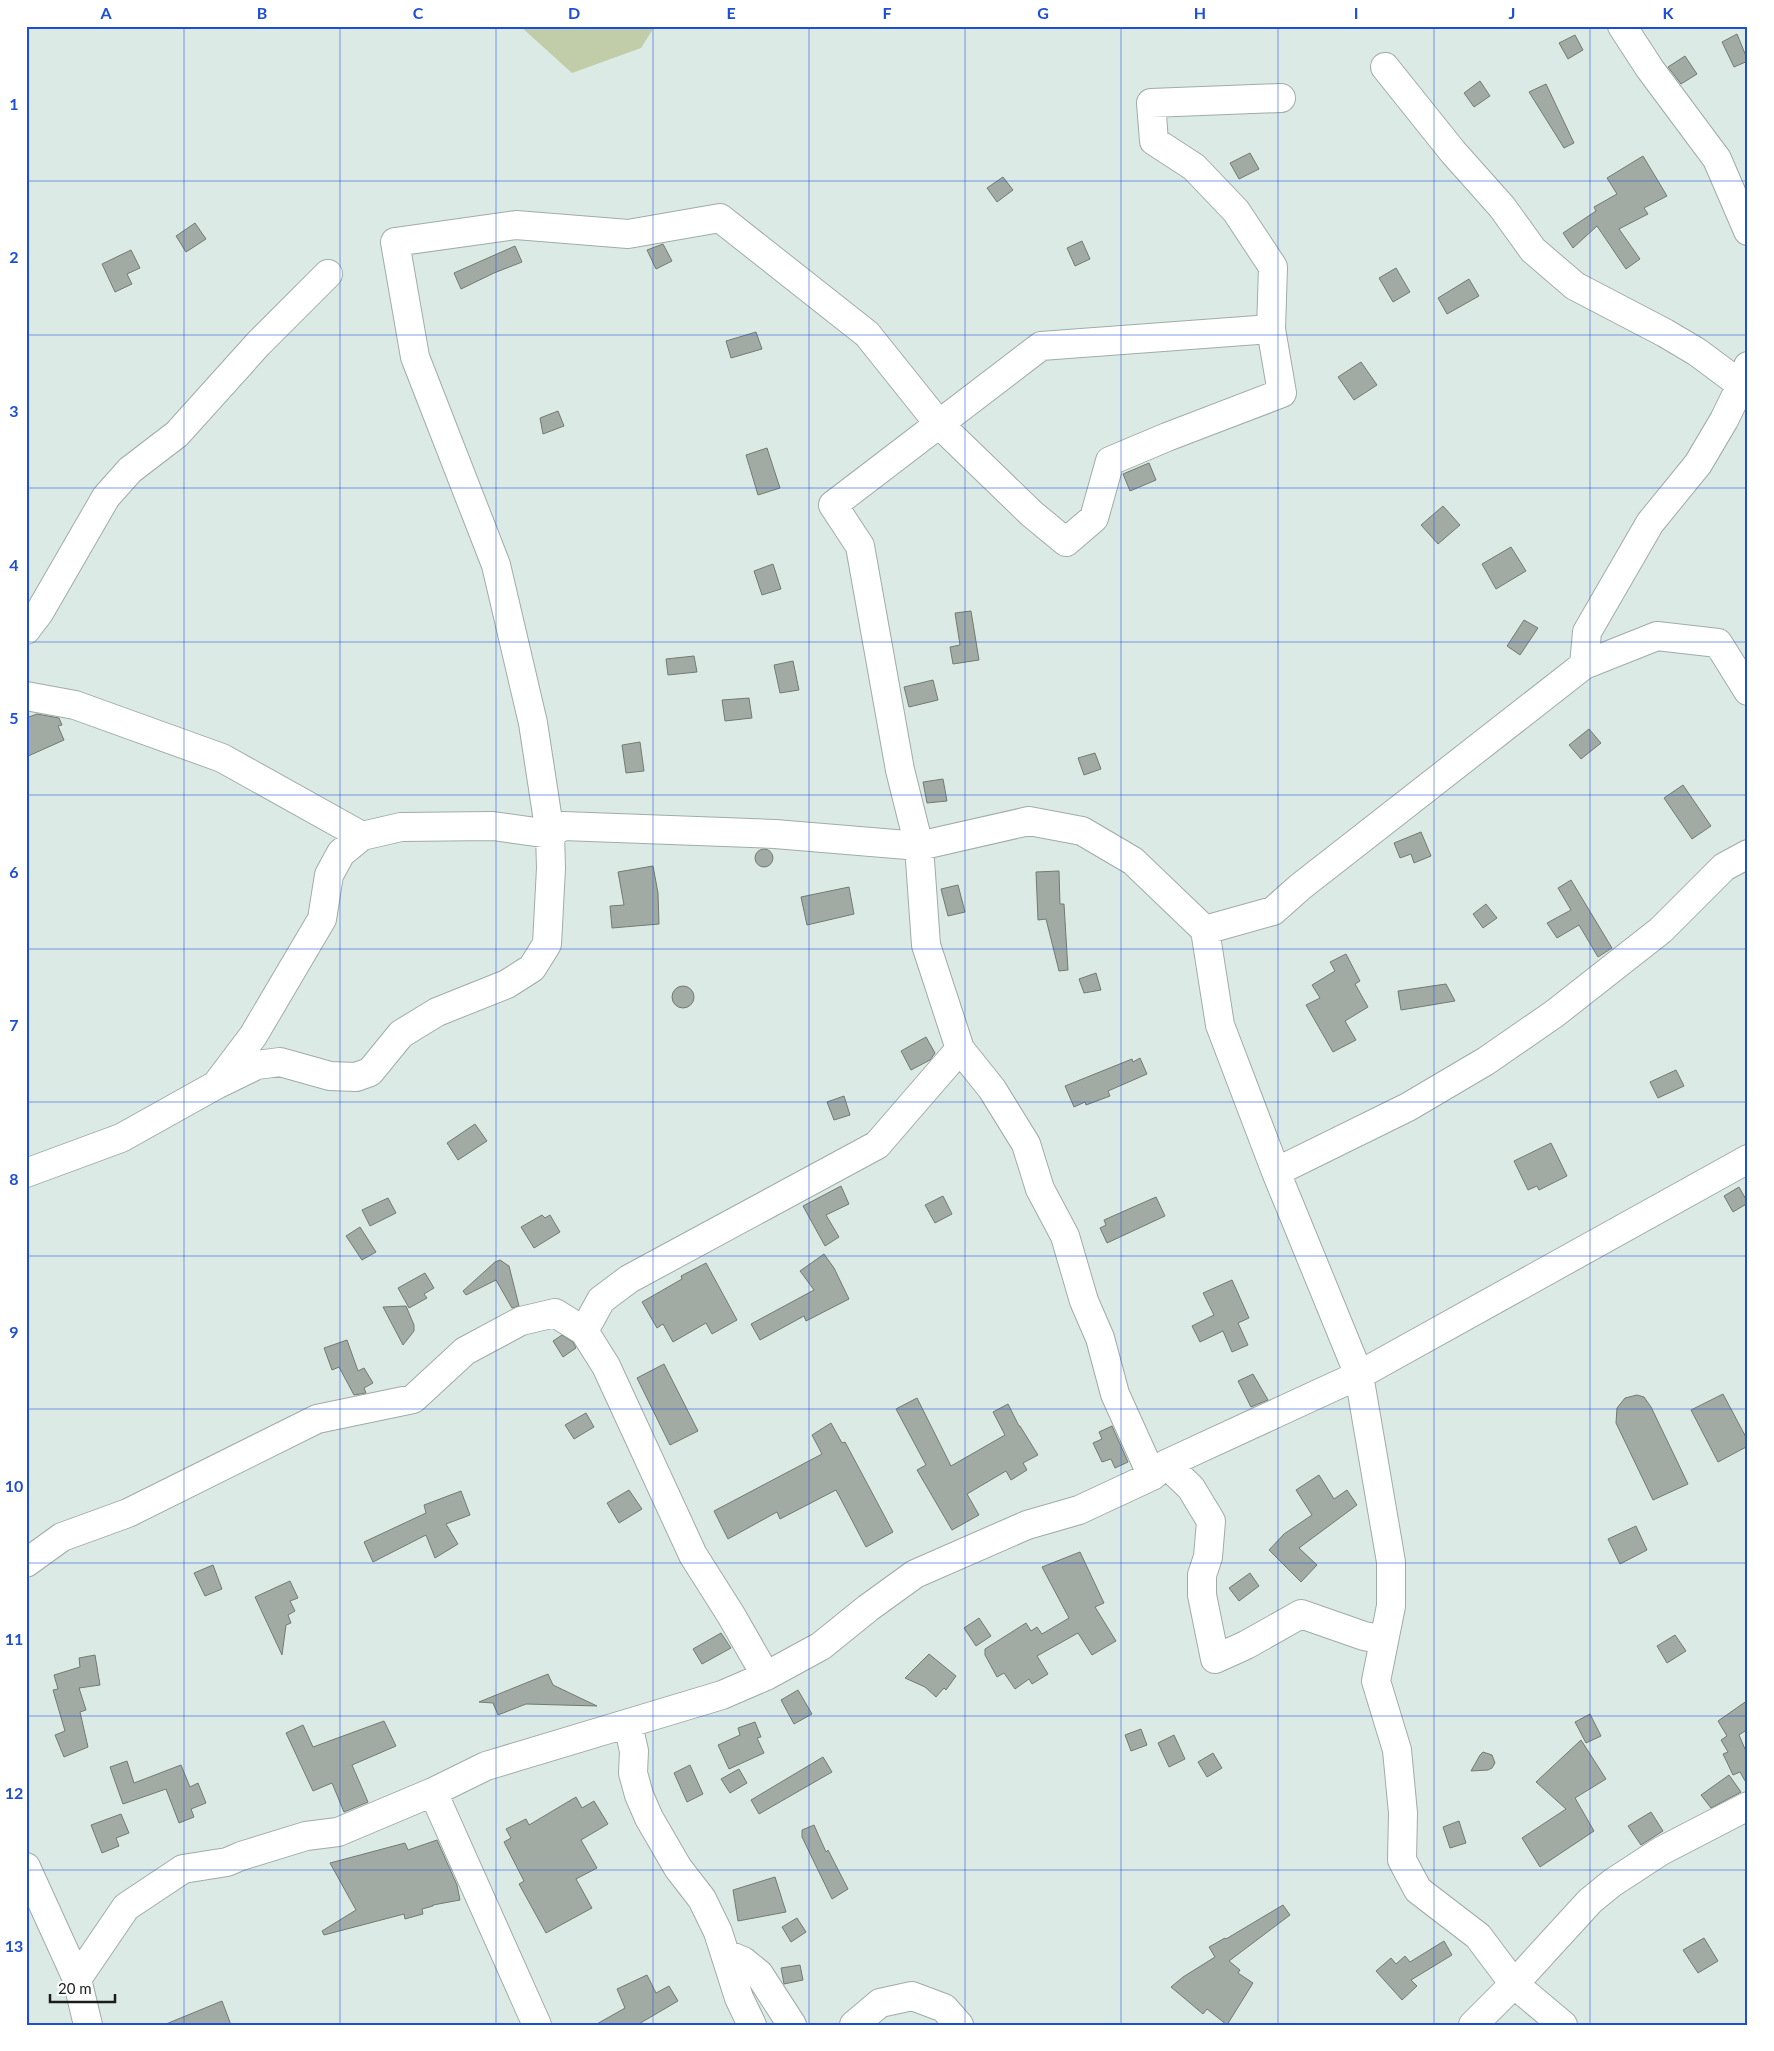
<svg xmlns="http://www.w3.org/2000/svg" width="1774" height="2051" font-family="Lato,sans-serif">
  <rect width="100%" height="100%" fill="#dceae5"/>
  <path fill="#c0cda8" d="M520,26H655L641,48L572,73Z"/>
  <path fill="#a2aba3" stroke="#727b73" d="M1737,34L1748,61L1734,67L1722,42Z
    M1575,35L1583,50L1568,59L1559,43Z
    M1685,56L1697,74L1681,84L1668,67Z
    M1480,81L1490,96L1474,107L1464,93Z
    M1546,84L1574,143L1564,148L1529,92Z
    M1250,153L1259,169L1239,179L1230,163Z
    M1643,156L1667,196L1644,208L1648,214L1619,229L1640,259L1626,269L1597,226L1573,248L1563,233L1596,211L1594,207L1617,194L1607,178Z
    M1003,177L1013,190L997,202L987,188Z
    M195,223L206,239L186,252L176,236Z
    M1082,241L1090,259L1075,266L1067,248Z
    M663,244L672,261L656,269L647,250Z
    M515,246L522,262L494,273L461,289L454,273Z
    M131,250L140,268L127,274L132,284L115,292L102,264Z
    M1396,268L1410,292L1393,302L1379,278Z
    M1469,279L1479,296L1447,314L1438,298Z
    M756,332L762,349L731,358L726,341Z
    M1361,362L1377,385L1354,400L1338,377Z
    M558,411L564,426L543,434L540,418Z
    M767,448L780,488L758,495L746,455Z
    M1149,463L1156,480L1130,491L1123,474Z
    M1443,506L1460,525L1438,544L1421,525Z
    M1511,547L1526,571L1496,589L1482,564Z
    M773,564L781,589L762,595L754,571Z
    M971,611L979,660L953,664L950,647L960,645L955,613Z
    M1524,620L1538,628L1520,655L1507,646Z
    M694,656L697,672L668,675L666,659Z
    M793,661L799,690L780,693L774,665Z
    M933,680L938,700L909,707L904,687Z
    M749,698L752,718L725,721L722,700Z
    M37,714L59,718L62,725L58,726L64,740L26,757V718Z
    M1589,729L1601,743L1581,759L1569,745Z
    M640,742L644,771L626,773L622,745Z
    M1095,753L1101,769L1084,775L1078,758Z
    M943,779L947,801L927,803L923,782Z
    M1683,785L1711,826L1692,839L1664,798Z
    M1421,832L1431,856L1414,863L1411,854L1400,858L1394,843Z
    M755 858a9 9 0 1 1 18 0a9 9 0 1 1-18 0Z
    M653,866L658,893L659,924L612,928L610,906L624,905L618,872Z
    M1059,871L1060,904H1064L1068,970L1059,971L1046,919L1038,920L1036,872Z
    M1571,880L1612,948L1598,957L1579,925L1557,938L1547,923L1571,910L1558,888Z
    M958,885L965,912L948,916L941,889Z
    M849,887L854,914L807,925L801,897Z
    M1486,904L1497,918L1483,928L1473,914Z
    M1346,954L1360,981L1355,984L1368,1007L1345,1021L1356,1040L1333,1052L1306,1005L1320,998L1312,985L1335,971L1330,962Z
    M1096,973L1101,990L1084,993L1079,979Z
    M1446,984L1455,1001L1401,1010L1398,991Z
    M672 997a11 11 0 1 1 22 0a11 11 0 1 1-22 0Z
    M926,1037L935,1053L930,1060L911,1070L901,1051Z
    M1140,1058L1147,1074L1108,1091L1110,1096L1086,1105L1085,1102L1074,1107L1065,1086L1132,1059L1133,1062Z
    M1676,1070L1684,1086L1658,1098L1650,1082Z
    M844,1096L850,1115L834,1120L827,1102Z
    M475,1124L487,1141L458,1160L447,1143Z
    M1551,1143L1567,1176L1539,1190L1537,1186L1528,1190L1514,1161Z
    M841,1186L849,1204L826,1215L839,1237L825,1246L803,1206Z
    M1739,1187L1748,1203L1733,1212L1724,1196Z
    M943,1196L952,1214L935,1223L925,1205Z
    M1156,1197L1165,1216L1107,1243L1100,1228L1106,1225L1104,1220Z
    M388,1198L396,1213L370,1226L362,1210Z
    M542,1215L545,1218L550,1215L560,1232L534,1248L521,1227Z
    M360,1227L376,1252L362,1260L346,1236Z
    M824,1254L834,1268L849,1299L806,1321L804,1316L760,1340L751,1324L814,1290L800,1271Z
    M500,1260L509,1266L519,1306L512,1308L496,1280L466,1295L463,1291L495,1262Z
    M706,1263L737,1320L712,1334L706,1323L673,1342L663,1324L657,1328L642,1302L682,1279L681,1276Z
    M425,1273L434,1288L424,1294L427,1298L409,1308L398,1288Z
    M1232,1280L1249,1318L1238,1323L1248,1345L1232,1352L1223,1331L1200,1342L1192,1326L1214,1315L1203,1293Z
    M406,1306L414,1325V1331L403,1345L383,1307Z
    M562,1335L573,1342L576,1348L563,1357L553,1341Z
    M347,1340L358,1371L364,1368L373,1383L364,1388L366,1393L354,1395L339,1367L332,1370L324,1348Z
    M664,1364L698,1431L670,1445L637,1378Z
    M1253,1374L1268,1400L1251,1407L1238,1381Z
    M1723,1394L1748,1441V1446L1718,1462L1691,1410Z
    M1637,1395L1644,1397L1651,1407L1688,1484L1653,1500L1616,1423L1617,1408L1625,1398Z
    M917,1398L951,1466L1005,1435L993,1412L1008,1404L1019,1426H1020L1038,1455L1023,1463L1027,1470L1011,1480L1006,1471L967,1494L979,1515L952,1530L917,1470L926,1465L896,1409Z
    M586,1413L594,1427L574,1439L565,1425Z
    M831,1423L842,1443L845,1442L893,1532L866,1547L836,1490L780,1519L777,1512L728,1539L714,1511L822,1454L812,1435Z
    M1112,1426L1128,1462L1115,1468L1111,1459L1102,1462L1093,1443L1102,1439L1099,1432Z
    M1319,1475L1334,1499L1347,1490L1357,1505L1299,1548L1317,1565L1301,1582L1269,1550L1284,1534L1312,1515L1296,1490Z
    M629,1490L642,1509L619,1523L607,1503Z
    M461,1491L470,1515L446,1524L458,1544L435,1558L426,1535L373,1562L364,1542L426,1513L424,1505Z
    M1636,1526L1647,1550L1620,1564L1608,1539Z
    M1080,1552L1104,1603L1095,1607L1116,1641L1092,1655L1078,1633L1037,1656L1048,1674L1032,1684L1029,1679L1015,1689L1004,1673L997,1677L985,1655V1649L1026,1623L1031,1631L1037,1627L1042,1634L1069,1618L1042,1567Z
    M213,1565L222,1589L205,1596L194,1573Z
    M1250,1573L1259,1586L1239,1601L1229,1588Z
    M290,1581L298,1598L290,1601L295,1611L288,1615L291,1623L286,1625L282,1655L255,1597Z
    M979,1618L991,1636L976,1646L964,1628Z
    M721,1633L731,1648L702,1664L693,1649Z
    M1675,1635L1686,1651L1667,1663L1657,1646Z
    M929,1654L956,1676L946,1690L944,1688L936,1697L925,1687L905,1678Z
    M95,1655L100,1685L79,1688L86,1710L80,1712L88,1747L64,1757L55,1735L65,1731L53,1690L58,1689L54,1675L80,1667L79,1658Z
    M548,1674L553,1685L597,1706L526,1704L498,1715L493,1703L479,1702Z
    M798,1690L812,1714L794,1724L781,1700Z
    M1748,1700V1729L1739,1735L1748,1756V1786L1740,1772L1733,1775L1723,1754L1728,1752L1721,1740L1727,1736L1718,1721Z
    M1590,1714L1601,1736L1586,1743L1575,1722Z
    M384,1721L396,1746L352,1765L368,1802L344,1812L332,1783L313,1791L286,1733L303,1725L313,1747Z
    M755,1722L761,1737L757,1738L764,1753L729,1769L718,1745L740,1735L738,1728Z
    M1141,1729L1147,1745L1131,1751L1125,1735Z
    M1174,1735L1185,1759L1169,1767L1158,1743Z
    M1581,1740L1606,1779L1575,1798L1594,1831L1540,1867L1522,1838L1566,1809L1536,1782Z
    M1483,1752L1492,1755L1495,1763L1492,1768L1488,1770L1471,1771L1480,1755Z
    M1213,1753L1222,1768L1207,1777L1198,1762Z
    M823,1757L832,1772L759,1814L751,1800Z
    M127,1761L134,1783L181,1765L190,1787L198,1783L206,1803L191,1809L194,1817L179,1823L166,1789L123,1804L110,1767Z
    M690,1765L703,1794L687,1802L674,1773Z
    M739,1769L747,1783L730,1793L721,1779Z
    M1729,1775L1741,1792L1711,1808L1701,1795Z
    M576,1797L582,1808L594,1801L608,1824L581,1840L597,1868L576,1879L592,1908L546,1933L519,1884L524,1881L504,1842L511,1838L506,1829L526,1819L529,1825Z
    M1651,1812L1663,1831L1641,1845L1628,1826Z
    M121,1814L129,1833L116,1838L119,1846L102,1853L91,1825Z
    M1459,1821L1466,1843L1450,1848L1443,1827Z
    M814,1825L826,1852L828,1850L848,1889L832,1899L802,1837V1830Z
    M437,1840L457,1885L460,1900L433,1905V1906L422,1909L423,1914L405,1919L404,1914L324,1935L322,1931L356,1910L330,1863L405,1843L408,1850Z
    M775,1877L786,1912L738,1921L733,1890Z
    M1283,1905L1290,1915L1229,1961L1240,1970L1238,1973L1253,1983L1227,2025L1207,2009L1203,2014L1171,1987L1183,1977L1215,1957L1209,1947L1225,1938L1226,1939Z
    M797,1918L806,1932L791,1942L782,1927Z
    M1704,1938L1718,1961L1698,1973L1683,1950Z
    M1444,1941L1452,1955L1411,1980L1417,1986L1402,2000L1376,1971L1391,1958L1396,1964L1405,1956L1410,1962Z
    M800,1965L803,1980L784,1984L781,1968Z
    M647,1975L656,1993L669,1986L678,2001L637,2025H595L625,2008L617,1989Z
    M222,2001L231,2025H166V2024Z"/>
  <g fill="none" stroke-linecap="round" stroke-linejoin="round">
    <defs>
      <path id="minor" d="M1622,26L1650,69L1717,159L1748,231
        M1385,67L1453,152L1502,207L1533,250L1575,286L1665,333L1697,352L1748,390
        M1748,366L1746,375L1724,420L1698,464L1650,523L1587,632L1584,665L1657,636L1718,643L1748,691
        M26,630L39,613L106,497L130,470L177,434L258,344L328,274
        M26,696L75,705L222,758L362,836
        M1205,930L1220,1025L1276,1172L1359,1375L1391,1562V1606L1376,1681L1397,1750L1403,1813L1402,1860L1418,1890L1478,1936L1514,1984L1563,2025
        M216,1085L253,1036L322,919L329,875L341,853L362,836L401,827L493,826L550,834L533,723L496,565L415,357L395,242L516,225L628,234L720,218L867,334L939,424L1032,514L1066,542L1094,518L1110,461L1167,437L1282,393L1271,329L1273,267L1236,211L1194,167L1154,141L1151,103L1281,98
        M1276,1172L1408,1107L1486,1061L1554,1014L1661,930L1724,867L1748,854
        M26,1173L121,1138L216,1085L257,1065L280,1062L330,1076L356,1077L370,1072L401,1034L437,1012L507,984L532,968L547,944L551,868L550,834L563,826L775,834L919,846L1029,821L1082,831L1133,861L1205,930L1273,911L1300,887L1584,665
        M584,1331L601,1300L629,1279L877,1145L960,1049
        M1166,1464L1191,1488L1211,1521L1208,1557L1202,1575V1595L1215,1659L1246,1645L1301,1614L1364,1636L1384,1640
        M1152,1476L1115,1394L1100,1338L1084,1301L1065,1236L1040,1189L1026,1144L992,1089L960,1049L926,945L919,846L900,770L860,546L833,505L1041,346L1271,329
        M26,1563L62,1537L128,1513L317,1419L413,1399L465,1351L521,1321L555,1313L584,1331L606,1366L693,1555L731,1615L766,1676
        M628,1724L634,1751L633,1773L639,1795L649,1818L678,1868L702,1899L718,1932L739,1998L752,2025
        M433,1792L537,2025
        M26,1867L77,1979L88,2025
        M726,1954L743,1961L759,1974L792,2025
        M77,1979L126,1907L183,1869L227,1862L241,1856L306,1836L338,1832L433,1792L486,1766L722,1695L766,1676L821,1646L868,1608L915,1574L1027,1525L1079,1510L1152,1476L1166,1464L1359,1375L1748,1159
        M854,2025L880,2003L912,1996L944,2008L959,2025
        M1473,2025L1514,1984L1590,1901L1612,1883L1661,1851L1748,1806"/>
    </defs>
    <use href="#minor" stroke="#9faca7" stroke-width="30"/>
    <use href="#minor" stroke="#fff" stroke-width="28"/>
  </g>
  <path fill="none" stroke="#1d4ed8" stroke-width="1" stroke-opacity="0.55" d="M184,26V2025M340,26V2025M496,26V2025M653,26V2025M809,26V2025M965,26V2025M1121,26V2025M1278,26V2025M1434,26V2025M1590,26V2025M26,181H1748M26,335H1748M26,488H1748M26,642H1748M26,795H1748M26,949H1748M26,1102H1748M26,1256H1748M26,1409H1748M26,1563H1748M26,1716H1748M26,1870H1748"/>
  <rect width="1774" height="2051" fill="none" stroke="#ffffff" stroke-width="55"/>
  <path d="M50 1994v8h65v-8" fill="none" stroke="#191e1c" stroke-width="2.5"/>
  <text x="58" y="1994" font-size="15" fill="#191e1c" stroke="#ffffff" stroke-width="4" paint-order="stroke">20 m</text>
  <rect x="28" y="28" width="1718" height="1996" fill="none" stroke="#1d4ed8" stroke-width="2"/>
  <g font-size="16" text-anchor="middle" font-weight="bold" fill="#1d4ed8">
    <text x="106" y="19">A</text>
    <text x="262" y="19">B</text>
    <text x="418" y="19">C</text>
    <text x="574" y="19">D</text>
    <text x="731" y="19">E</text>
    <text x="887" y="19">F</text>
    <text x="1043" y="19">G</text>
    <text x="1200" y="19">H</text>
    <text x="1356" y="19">I</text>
    <text x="1512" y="19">J</text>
    <text x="1668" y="19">K</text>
    <text x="14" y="110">1</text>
    <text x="14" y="263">2</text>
    <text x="14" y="417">3</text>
    <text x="14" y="571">4</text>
    <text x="14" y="724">5</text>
    <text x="14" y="878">6</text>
    <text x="14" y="1031">7</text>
    <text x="14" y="1185">8</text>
    <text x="14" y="1338">9</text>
    <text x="14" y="1492">10</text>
    <text x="14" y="1645">11</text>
    <text x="14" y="1799">12</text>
    <text x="14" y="1952">13</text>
  </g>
</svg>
